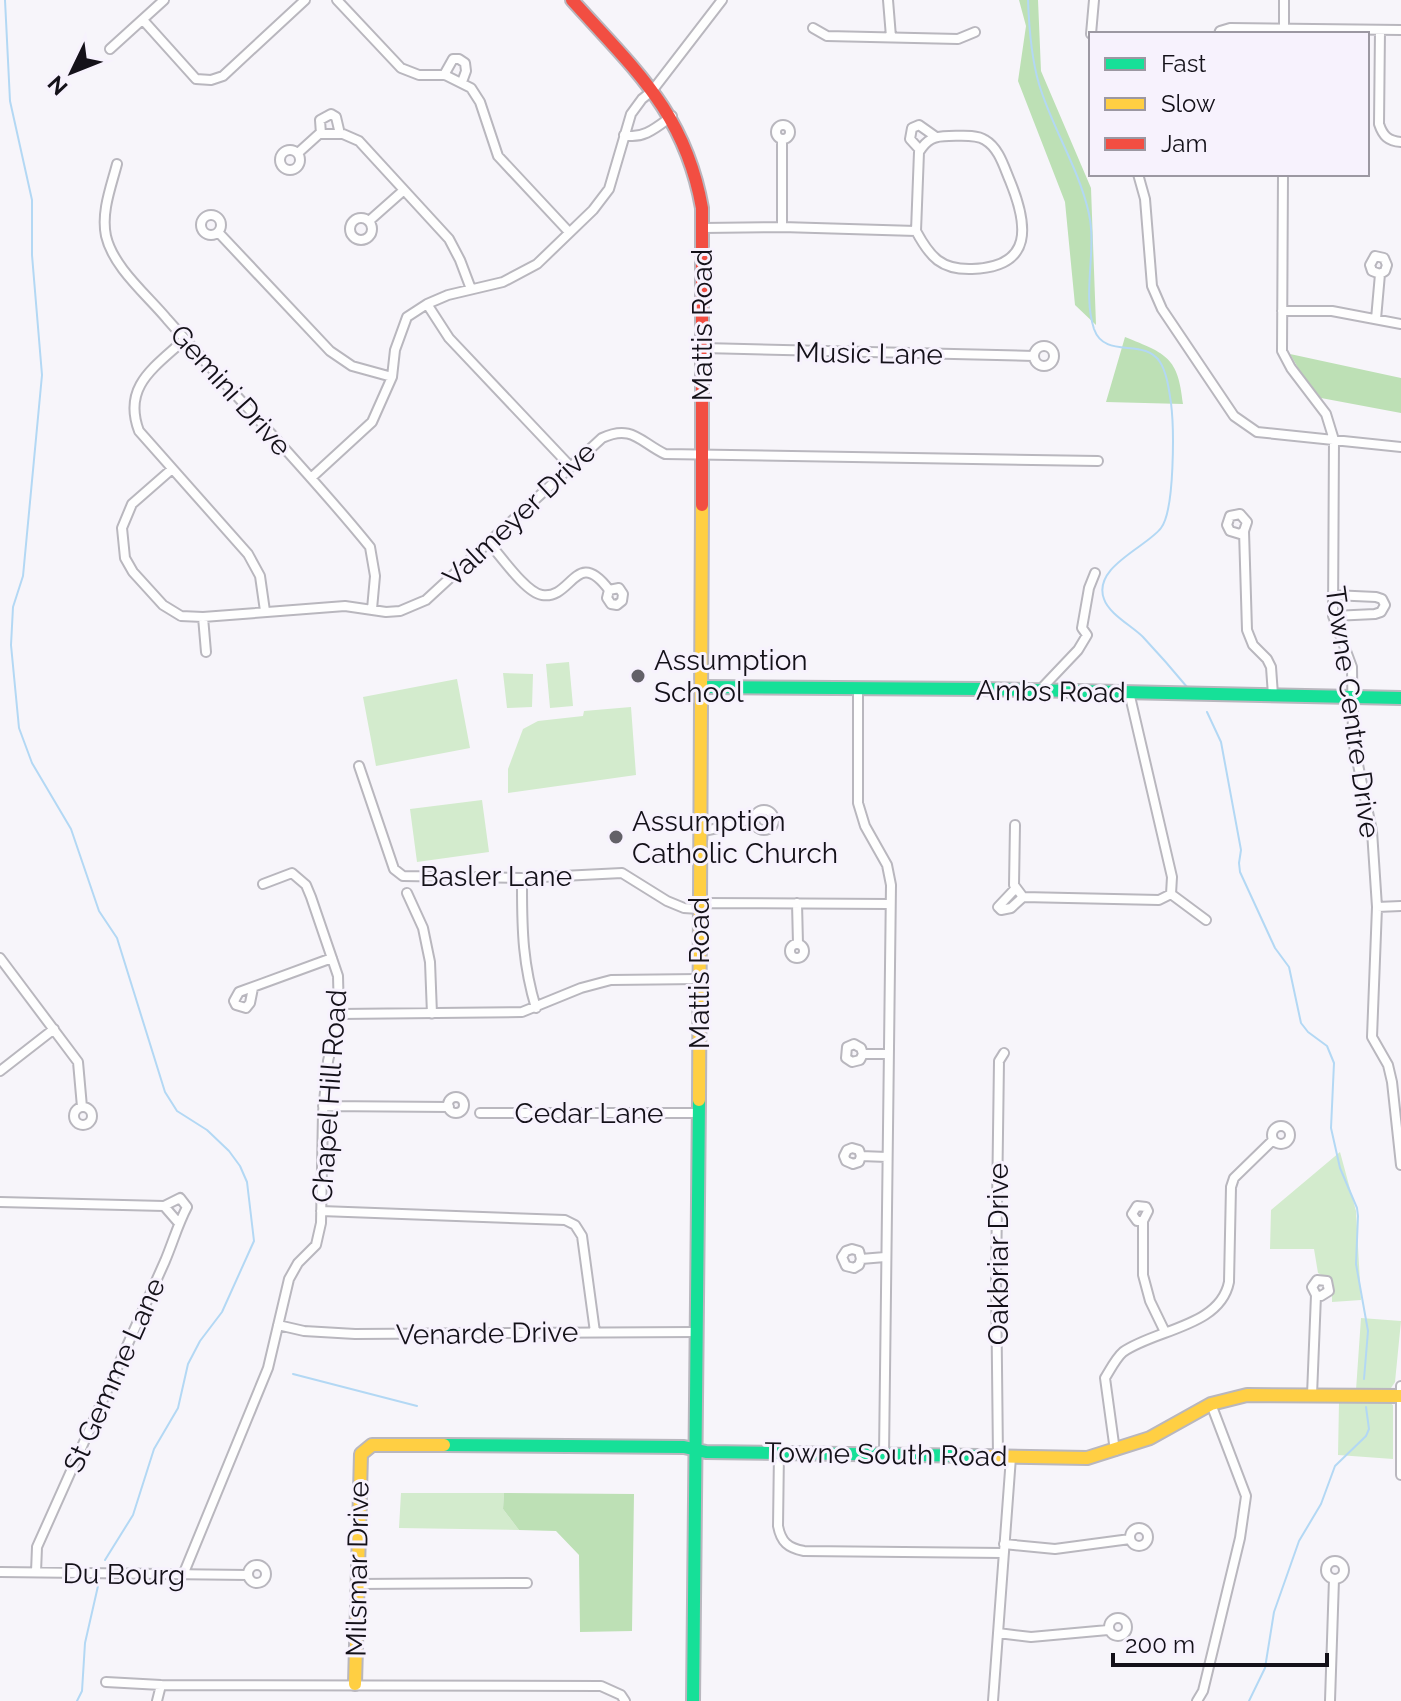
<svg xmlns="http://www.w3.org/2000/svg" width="1401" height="1701" font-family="Raleway,sans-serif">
  <rect width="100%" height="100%" fill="#f7f5fa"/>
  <path fill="#d3ebcd" d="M569,662L573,706L550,708L546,664Z
    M503,673L533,674L532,707L507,708Z
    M457,679L470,748L376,766L363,697Z
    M631,707L636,775L508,793V769L523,729L538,721L583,716L584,711Z
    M482,800L489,852L417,862L410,809Z
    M1340,1152L1356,1211L1361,1300L1332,1302V1281L1318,1273L1314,1249H1270L1271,1210Z
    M1361,1318L1401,1321L1395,1382L1391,1388L1356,1390Z
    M1339,1402H1389L1393,1405V1459L1338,1455Z
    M401,1493H504L503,1509L519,1530L399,1528Z"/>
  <path fill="#bde0b5" d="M1019,0H1038L1041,71L1091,188L1096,325L1075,305L1065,202L1018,81L1026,26Z
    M1125,337C1167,354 1178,357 1183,404L1106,402Z
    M1290,354L1401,378V413L1321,398L1301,373Z
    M504,1493L634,1494L632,1631L580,1632L579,1555L556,1531L519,1530L503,1509Z"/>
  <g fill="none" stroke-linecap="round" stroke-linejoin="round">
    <path stroke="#b3d8f4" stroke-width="2" d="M5,0L10,101L32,200V255L42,375L23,576L13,607L11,645L19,728L32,763L71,829L99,911L117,938L165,1092L177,1111L207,1130L229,1151L240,1166L247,1182L254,1241L222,1312L200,1341L188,1364L178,1408L154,1449L133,1515L105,1560
      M1028,0C1029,28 1031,57 1039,84C1052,128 1079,168 1089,214C1097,251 1082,292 1094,329C1105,360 1144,337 1160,362C1167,373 1169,390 1171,403C1174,427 1175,510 1161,528C1147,547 1092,567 1104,599C1109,614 1132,626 1143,637C1158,653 1173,670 1187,687
      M1207,712L1221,742L1241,850L1239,863L1240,872L1275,948L1289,967L1301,1023L1308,1032L1327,1046L1334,1063L1331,1128L1340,1168L1357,1208L1358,1216L1356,1264L1368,1331L1364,1379
      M293,1374L417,1406
      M77,1701L82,1691L85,1643L98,1586
      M1249,1701L1265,1668L1274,1612L1299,1541L1321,1504L1335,1466L1366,1436L1369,1429L1366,1407"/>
    <defs>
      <path id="street" d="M337,0L401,68L419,75H445L471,88L480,102L498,156L569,232
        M888,0L891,37
        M1284,0V31
        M143,20L196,79L211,80L223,76L305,0
        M813,28L827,36L958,39L975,32
        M1380,30L1379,124C1383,136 1388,141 1401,142
        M1091,34L1094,0
        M1219,34L1220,31L1230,28L1401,30
        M110,49L164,0
        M444,75L453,59H459L465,63L466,71L462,82
        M776 132a7 7 0 1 1 14 0a7 7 0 1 1-14 0Z
        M321,134L320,120L331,114L336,117L340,134
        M624,135C643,140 657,127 672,116
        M920,150L910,139L912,128L919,125L936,137
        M280 160a10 10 0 1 1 20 0a10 10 0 1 1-20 0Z
        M298,153L319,134H343L359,141L449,239L460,260L471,289
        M117,164C111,187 101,212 106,236C113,267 147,295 167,319C234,395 306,468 370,547L375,576L372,609
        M1138,174L1145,199L1152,286L1162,309L1234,416L1257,432L1401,447
        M1283,174L1282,351L1291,368L1326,414L1334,440L1333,616L1352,667L1353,741L1372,831L1377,907L1372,1037L1388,1065L1392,1082L1401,1165
        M201 225a10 10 0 1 1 20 0a10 10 0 1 1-20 0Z
        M350 229a11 11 0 1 1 22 0a11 11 0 1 1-22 0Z
        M369,221L404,190
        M782,227V139
        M703,228L782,227L916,231C930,257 941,270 972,269C1034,267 1028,225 1010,181C1004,167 999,148 985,140C976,134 960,136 949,136C934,136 927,139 919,152L916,231
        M218,232L330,351L352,366L392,377
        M427,304L449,338L571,467
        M1282,311H1332L1401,324
        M1376,319L1380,274L1385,271L1387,265L1384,258L1375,256L1370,265L1372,271L1380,274
        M185,339C155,367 122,386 139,431L248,554L260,576L265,611
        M1034 356a10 10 0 1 1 20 0a10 10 0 1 1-20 0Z
        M703,348L1034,356
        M172,469L132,504L122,528L125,558L133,572L163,605L181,616L203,617L345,606L386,612L400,611L426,600L602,438C632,424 640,442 665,454L1098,461
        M311,478L372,422L392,377L395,350L407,317L427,304L448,295L503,282L537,264L593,210L609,189L631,114L642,99L652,91L722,0
        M1244,531L1240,534L1230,531L1227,525L1230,516L1240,514L1247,522L1244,531L1247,630L1253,645L1267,659L1271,667L1273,695
        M489,543C500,555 526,593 542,595C572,600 576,546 609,590L607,598L611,604L617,605L622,601L623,594L619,588L609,590
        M1333,595L1376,597L1382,599L1385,605L1381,612L1375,614L1333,616
        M203,617L206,652
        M858,688V803L865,826L887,865L891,885L884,1455
        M1040,690L1078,650L1087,635L1082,628L1089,588L1095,573
        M1129,692L1172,877L1171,894L1206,920
        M359,766L394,869L403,876L522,878L622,873L667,901L684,908L699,909
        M754 820a10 10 0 1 1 20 0a10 10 0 1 1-20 0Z
        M1015,825L1014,885L1023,897L1159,900L1171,894
        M701,831C720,830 735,820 754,820
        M522,887C522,931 523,965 536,1008
        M1015,889L998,907L1001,910L1011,908L1023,897
        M407,893L423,928L430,962L432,1014
        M700,903L889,904
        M797,903L798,944
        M1377,907L1401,906
        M790 951a7 7 0 1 1 14 0a7 7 0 1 1-14 0Z
        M0,958L78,1062L82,1107
        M253,988L250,1003L246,1008L236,1005L234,1001L239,992L332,958
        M339,1014L522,1012L581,988L611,980L699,979
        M863,1054L861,1048L854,1044L847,1047L846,1058L852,1062L860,1060L863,1054H888
        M0,1071L54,1029
        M448 1105a8 8 0 1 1 16 0a8 8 0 1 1-16 0Z
        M323,1106L449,1107
        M74 1116a9 9 0 1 1 18 0a9 9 0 1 1-18 0Z
        M480,1113H698
        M1272 1135a9 9 0 1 1 18 0a9 9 0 1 1-18 0Z
        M861,1156L859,1162L853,1164L846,1161L844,1156L847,1150L852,1148L859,1150L861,1156L887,1157
        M0,1202L164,1206L177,1221
        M321,1211L565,1220L575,1225L582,1236L595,1332
        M1143,1221H1137L1132,1214L1137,1206L1146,1207L1148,1211L1143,1221V1275L1150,1301L1165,1332
        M861,1259L859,1251L852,1249L846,1251L842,1257L846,1266L854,1268L859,1265L861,1259L885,1257
        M278,1325L304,1331L355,1334L696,1332
        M1401,1386V1475
        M1312,1395L1316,1295L1312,1287L1317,1280L1327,1281L1329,1291L1321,1296L1316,1295
        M1115,1451L1105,1378C1110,1370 1116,1358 1123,1352C1156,1329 1220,1327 1229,1282L1231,1187L1234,1178L1273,1140
        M779,1452L778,1526C781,1542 788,1548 804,1551L1003,1553
        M998,1457L996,1278L999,1061L1004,1053
        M1130 1537a9 9 0 1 1 18 0a9 9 0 1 1-18 0Z
        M1004,1544L1055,1549L1130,1539
        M1326 1570a9 9 0 1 1 18 0a9 9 0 1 1-18 0Z
        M248 1574a9 9 0 1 1 18 0a9 9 0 1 1-18 0Z
        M0,1572L248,1575
        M36,1572L37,1547L165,1261C173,1242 178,1224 187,1207L180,1198L164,1206
        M183,1575L268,1368L289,1279L298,1263L316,1245L321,1223L323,1112L328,1061L339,1014L338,976L311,897L306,885L292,873L263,884
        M356,1584L527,1583
        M1109 1627a9 9 0 1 1 18 0a9 9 0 1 1-18 0Z
        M998,1633L1031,1637L1108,1630
        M106,1682L161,1685L601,1686L621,1695L625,1701
        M157,1701L161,1685
        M993,1701L1011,1457
        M1197,1701L1203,1691L1240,1538L1246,1496L1211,1404
        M1330,1701L1334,1579"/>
      <path id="fast" d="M701,687L982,689L1401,698
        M444,1445L684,1447L706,1452L981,1456
        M693,1701L699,1100"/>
      <path id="slow" d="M699,1100L702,505
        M981,1456L1087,1458L1150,1438L1211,1404L1247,1395L1401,1396
        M355,1684L361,1454L372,1445H444"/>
      <path id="jam" d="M572,0C634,69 685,112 702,208V505"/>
    </defs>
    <use href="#street" stroke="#b9b7be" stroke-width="12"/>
    <use href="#fast" stroke="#b9b7be" stroke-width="16"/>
    <use href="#slow" stroke="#b9b7be" stroke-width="16"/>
    <use href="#jam" stroke="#b9b7be" stroke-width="16"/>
    <use href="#street" stroke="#fefefe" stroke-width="8"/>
    <use href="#fast" stroke="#16e098" stroke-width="12"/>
    <use href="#slow" stroke="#ffcf43" stroke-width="12"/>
    <use href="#jam" stroke="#f24e42" stroke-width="12"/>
  </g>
  <g fill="#636168" stroke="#f7f2fd" stroke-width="3">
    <circle cx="638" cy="676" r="8"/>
    <circle cx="616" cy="837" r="8"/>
  </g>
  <g text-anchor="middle" stroke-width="6" stroke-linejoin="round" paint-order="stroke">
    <g font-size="28" fill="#141119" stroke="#f7f2fd">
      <text transform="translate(702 325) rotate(-90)" y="10">Mattis Road</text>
      <text transform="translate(869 353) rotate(1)" y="10">Music Lane</text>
      <text transform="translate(231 390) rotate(48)" y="10">Gemini Drive</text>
      <text transform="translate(519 514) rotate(-43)" y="10">Valmeyer Drive</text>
      <text transform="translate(1051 691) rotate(1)" y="10">Ambs Road</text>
      <text transform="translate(1353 712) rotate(82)" y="10">Towne Centre Drive</text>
      <text x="496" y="886">Basler Lane</text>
      <text transform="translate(699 973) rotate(-90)" y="10">Mattis Road</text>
      <text transform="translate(329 1096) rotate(-86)" y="10">Chapel Hill Road</text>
      <text x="589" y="1123">Cedar Lane</text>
      <text transform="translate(998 1254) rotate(-90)" y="10">Oakbriar Drive</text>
      <text transform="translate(487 1333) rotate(-1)" y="10">Venarde Drive</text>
      <text transform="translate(114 1375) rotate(-66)" y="10">St Gemme Lane</text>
      <text transform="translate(886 1454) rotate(1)" y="10">Towne South Road</text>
      <text transform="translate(357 1569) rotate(-89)" y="10">Milsmar Drive</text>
      <text transform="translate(124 1574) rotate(1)" y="10">Du Bourg</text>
    </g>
    <g font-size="28" fill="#141119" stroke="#f7f2fd" text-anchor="start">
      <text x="654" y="670">Assumption<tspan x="654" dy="32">School</tspan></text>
      <text x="632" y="831">Assumption<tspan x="632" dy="32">Catholic Church</tspan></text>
    </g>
  </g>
  <rect x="1089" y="32" width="280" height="144" fill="#f7f2fd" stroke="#9c98a2" stroke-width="2"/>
  <rect x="1105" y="58" width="40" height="12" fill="#16e098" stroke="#9c98a2" stroke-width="2"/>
  <text x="1161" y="72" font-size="24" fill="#141119">Fast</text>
  <rect x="1105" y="98" width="40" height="12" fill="#ffcf43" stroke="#9c98a2" stroke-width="2"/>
  <text x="1161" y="112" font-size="24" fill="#141119">Slow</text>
  <rect x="1105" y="138" width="40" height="12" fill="#f24e42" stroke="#9c98a2" stroke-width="2"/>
  <text x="1161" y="152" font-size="24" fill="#141119">Jam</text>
  <g transform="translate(72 72) rotate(227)" stroke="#f7f2fd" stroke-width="6" paint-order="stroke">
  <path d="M0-6L14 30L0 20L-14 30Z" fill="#141119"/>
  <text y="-12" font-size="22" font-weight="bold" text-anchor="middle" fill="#141119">N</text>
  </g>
  <path d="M1113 1653v12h214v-12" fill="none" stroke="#141119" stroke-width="4"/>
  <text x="1125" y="1653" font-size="24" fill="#141119" stroke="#f7f2fd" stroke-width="6" paint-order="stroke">200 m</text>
</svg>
